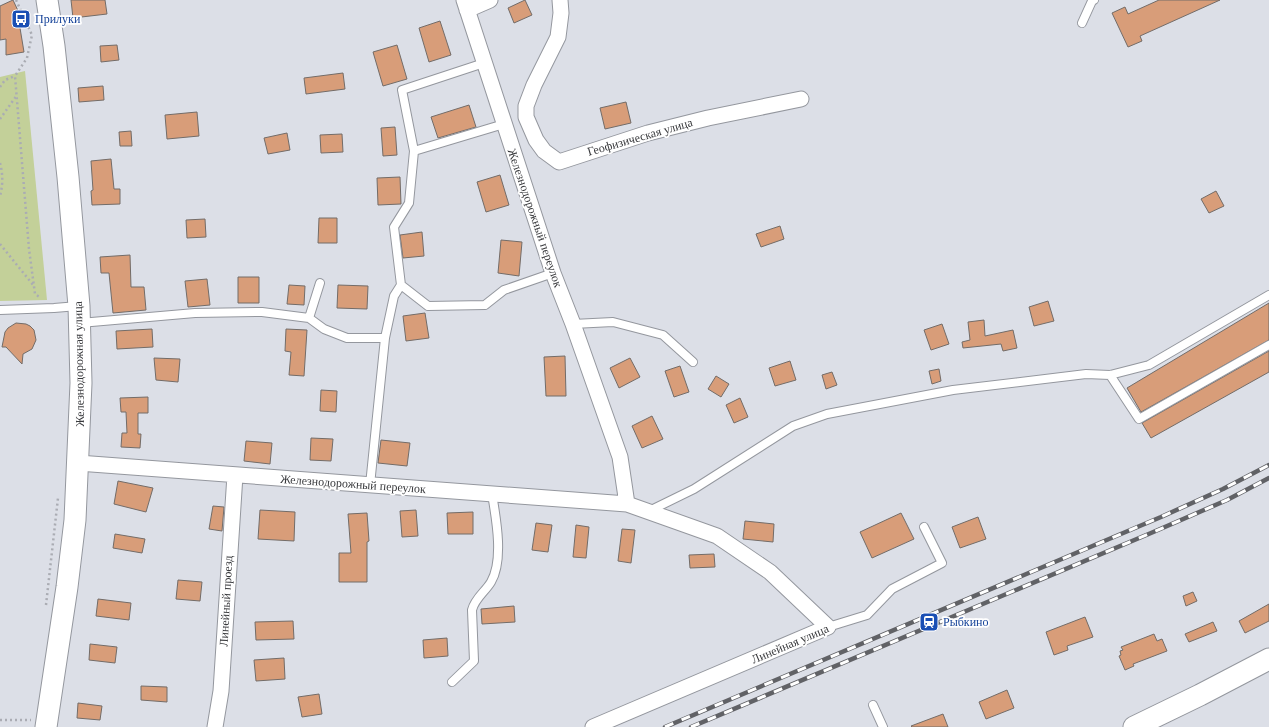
<svg xmlns="http://www.w3.org/2000/svg" width="1269" height="727" font-family="'Times New Roman',serif">
  <rect width="100%" height="100%" fill="#dcdfe7"/>
  <path fill="#c3d099" d="M25,71L47,300L0,301V77Z"/>
  <path fill="#d89d79" stroke="#736c68" d="M13,0L20,15L18,16L24,52L6,55V39L0,40V6Z
    M71,0H105L107,14L73,18Z
    M525,0L532,15L514,23L508,8Z
    M1159,0H1220L1140,36L1142,41L1128,47L1112,13L1125,7L1128,14Z
    M440,21L451,55L429,62L419,28Z
    M117,45L119,60L101,62L100,46Z
    M397,45L407,79L383,86L373,52Z
    M343,73L345,89L306,94L304,78Z
    M103,86L104,100L79,102L78,88Z
    M626,102L631,123L605,129L600,108Z
    M469,105L476,127L438,138L431,117Z
    M197,112L199,136L167,139L165,115Z
    M395,127L397,155L383,156L381,128Z
    M131,131L132,146H120L119,132Z
    M287,133L290,150L268,154L264,138Z
    M342,134L343,152L321,153L320,135Z
    M111,159L114,189H120V204L92,205L91,191L93,190L91,161Z
    M500,175L509,205L486,212L477,182Z
    M400,177L401,204L378,205L377,178Z
    M1216,191L1224,206L1209,213L1201,199Z
    M319,218H337V243H318Z
    M205,219L206,237L187,238L186,220Z
    M780,226L784,239L761,247L756,234Z
    M422,232L424,256L403,258L400,235Z
    M501,240L522,242L519,276L498,273Z
    M130,255L131,287H144L146,310L113,313L109,273H101L100,257Z
    M238,277H259V303H238Z
    M207,279L210,305L188,307L185,281Z
    M289,285L305,286L304,305L287,304Z
    M338,285L368,286L367,309L337,308Z
    M1048,301L1054,321L1034,326L1029,307Z
    M1269,303V340L1141,412L1127,388Z
    M425,313L429,338L406,341L403,316Z
    M984,320L985,336L1013,330L1017,348L1003,351L1001,344L963,348L962,342L970,340L968,322Z
    M16,323L26,324L30,326L34,330L36,340L32,349L23,354L22,364L6,347H2L5,332L8,328Z
    M942,324L949,344L931,350L924,330Z
    M152,329L153,347L117,349L116,331Z
    M286,329L307,330L304,376L289,375L291,352L285,351Z
    M1269,351V372L1151,438L1142,423Z
    M565,356L566,396H546L544,357Z
    M154,358L180,359L178,382L156,380Z
    M630,358L640,377L619,388L610,368Z
    M790,361L796,380L775,386L769,368Z
    M680,366L689,392L674,397L665,371Z
    M939,369L941,381L932,384L929,371Z
    M832,372L837,385L826,389L822,375Z
    M716,376L729,384L721,397L708,389Z
    M321,390L337,391L336,412L320,411Z
    M148,397V413H138V434H141L140,448L121,447L122,433H127L126,412H121L120,398Z
    M740,398L748,417L734,423L726,405Z
    M652,416L663,439L642,448L632,426Z
    M311,438L333,439L331,461L310,460Z
    M381,440L410,443L407,466L378,463Z
    M246,441L272,443L270,464L244,461Z
    M118,481L153,488L146,512L114,504Z
    M213,506L224,507L222,531L209,529Z
    M260,510L295,512L294,541L258,539Z
    M416,510L418,536L402,537L400,511Z
    M473,512V534H448L447,513Z
    M367,513L369,541L367,542V582H339V553H351L348,514Z
    M901,513L914,539L872,558L860,532Z
    M978,517L986,539L960,548L952,527Z
    M745,521L774,524L773,542L743,539Z
    M536,523L552,525L548,552L532,550Z
    M576,525L589,527L586,558L573,557Z
    M622,529L635,530L631,563L618,561Z
    M115,534L145,539L142,553L113,548Z
    M714,554L715,567L690,568L689,555Z
    M178,580L202,582L200,601L176,599Z
    M1193,592L1197,601L1186,606L1183,596Z
    M98,599L131,603L129,620L96,616Z
    M1269,604V621L1245,633L1239,621Z
    M514,606L515,622L482,624L481,609Z
    M1085,617L1093,637L1067,646L1068,650L1054,655L1046,632Z
    M293,621L294,639L256,640L255,622Z
    M1213,622L1217,631L1189,642L1185,634Z
    M1154,634L1157,641L1162,639L1167,651L1133,664L1134,666L1125,670L1119,656L1121,655L1120,651L1123,650L1121,647Z
    M447,638L448,656L424,658L423,640Z
    M90,644L117,647L115,663L89,660Z
    M284,658L285,679L256,681L254,660Z
    M141,686L167,687V702L141,700Z
    M1007,690L1014,708L986,719L979,702Z
    M319,694L322,714L302,717L298,697Z
    M78,703L102,706L100,720L77,718Z
    M943,714L948,727H912L911,726Z"/>
  <g fill="none" stroke-linecap="round" stroke-linejoin="round">
    <defs>
      <path id="lane" d="M1082,23L1092,1L1094,0
        M484,63L402,90L414,151L409,203L394,227L401,285L428,306L485,305L504,290L553,273
        M414,151L504,124
        M0,310L54,308L78,306
        M309,318L320,283
        M80,323L195,313L262,312L309,318L324,329L347,338H385L394,296L401,285
        M573,324L613,322L663,335L693,362
        M1110,375L1139,419L1269,345
        M370,485L385,338
        M649,511L694,489L793,426L827,414L953,390L1086,374L1110,375L1149,365L1269,295
        M828,627L867,615L892,589L942,563L924,527
        M452,682L474,661L472,610C475,598 485,592 491,582C504,560 496,518 492,494
        M873,705L883,727"/>
      <path id="street" d="M464,0L553,273L573,324L620,457L627,504
        M560,0L561,13L558,37L534,85L526,106V117L536,140L544,151L559,162L648,133L708,118L801,99
        M467,10L490,0
        M78,463L627,504L717,536L770,572L828,627L593,727
        M215,727L221,691L235,475"/>
      <path id="secondary" d="M46,727L67,587L75,520L81,383L79,306L68,177L54,46L47,0
        M1134,727L1200,695L1269,659"/>
    </defs>
    <use href="#lane" stroke="#94979e" stroke-width="10"/>
    <use href="#street" stroke="#94979e" stroke-width="17"/>
    <use href="#secondary" stroke="#94979e" stroke-width="23"/>
    <path stroke="#aaacb3" stroke-width="2.5" stroke-dasharray="2 3" stroke-linecap="butt" d="M16,0L32,35L27,58L15,76L29,249L35,294L41,298
      M0,87L5,80L15,76
      M0,119L17,95
      M0,163C3,174 3,185 0,196
      M0,244L34,286
      M46,605L58,498
      M0,720H31"/>
    <use href="#lane" stroke="#fff" stroke-width="8"/>
    <use href="#street" stroke="#fff" stroke-width="15"/>
    <use href="#secondary" stroke="#fff" stroke-width="21"/>
    <defs>
      <path id="rail" d="M665,727L1161,517L1223,489L1269,465
        M691,727L1151,533L1227,500L1269,478"/>
    </defs>
    <use href="#rail" stroke="#616266" stroke-width="4.5"/>
    <use href="#rail" stroke="#fff" stroke-width="3" stroke-dasharray="9" stroke-linecap="butt"/>
  </g>
  <defs>
    <symbol id="bus-square" viewBox="-11 -11 22 22"><rect x="-9" y="-9" width="18" height="18" rx="4" fill="#1a4fb4" stroke="#fff"/><path d="M-5-6H5V4H4V6H2V4H-2V6H-4V4H-5ZM-3.5-4V0h7V-4ZM-3.5 1.2v1.5H-2V1.2ZM2 1.2v1.5H3.5V1.2Z" fill="#fff"/></symbol>
    <symbol id="station-square" viewBox="-11 -11 22 22"><rect x="-9" y="-9" width="18" height="18" rx="4" fill="#1a4fb4" stroke="#fff"/><path d="M-3-6H3Q5-6 5-4V2Q5 4 3 4L4.5 6H3L1.5 4h-3L-3 6H-4.5L-3 4Q-5 4-5 2V-4Q-5-6-3-6ZM-3.5-4v3h7v-3ZM-3.5 1v1.5H-2V1ZM2 1v1.5H3.5V1Z" fill="#fff"/></symbol>
  </defs>
  <g fill-rule="evenodd">
    <use href="#bus-square" x="10" y="8" width="22" height="22"/>
    <use href="#station-square" x="918" y="611" width="22" height="22"/>
  </g>
  <g text-anchor="middle" stroke-width="3.5" stroke-linejoin="round" paint-order="stroke">
    <g font-size="12" fill="#164399" stroke="#fff" text-anchor="start">
      <text x="35" y="23">Прилуки</text>
      <text x="943" y="626">Рыбкино</text>
    </g>
    <g font-size="12" fill="#38393c" stroke="#fff">
      <text transform="translate(640 137) rotate(-16)" y="4">Геофизическая улица</text>
      <text transform="translate(535 218) rotate(71)" y="4">Железнодорожный переулок</text>
      <text transform="translate(79 364) rotate(-91)" y="4">Железнодорожная улица</text>
      <text transform="translate(353 484) rotate(4)" y="4">Железнодорожный переулок</text>
      <text transform="translate(226 601) rotate(-87)" y="4">Линейный проезд</text>
      <text transform="translate(790 644) rotate(-23)" y="4">Линейная улица</text>
    </g>
  </g>
</svg>
